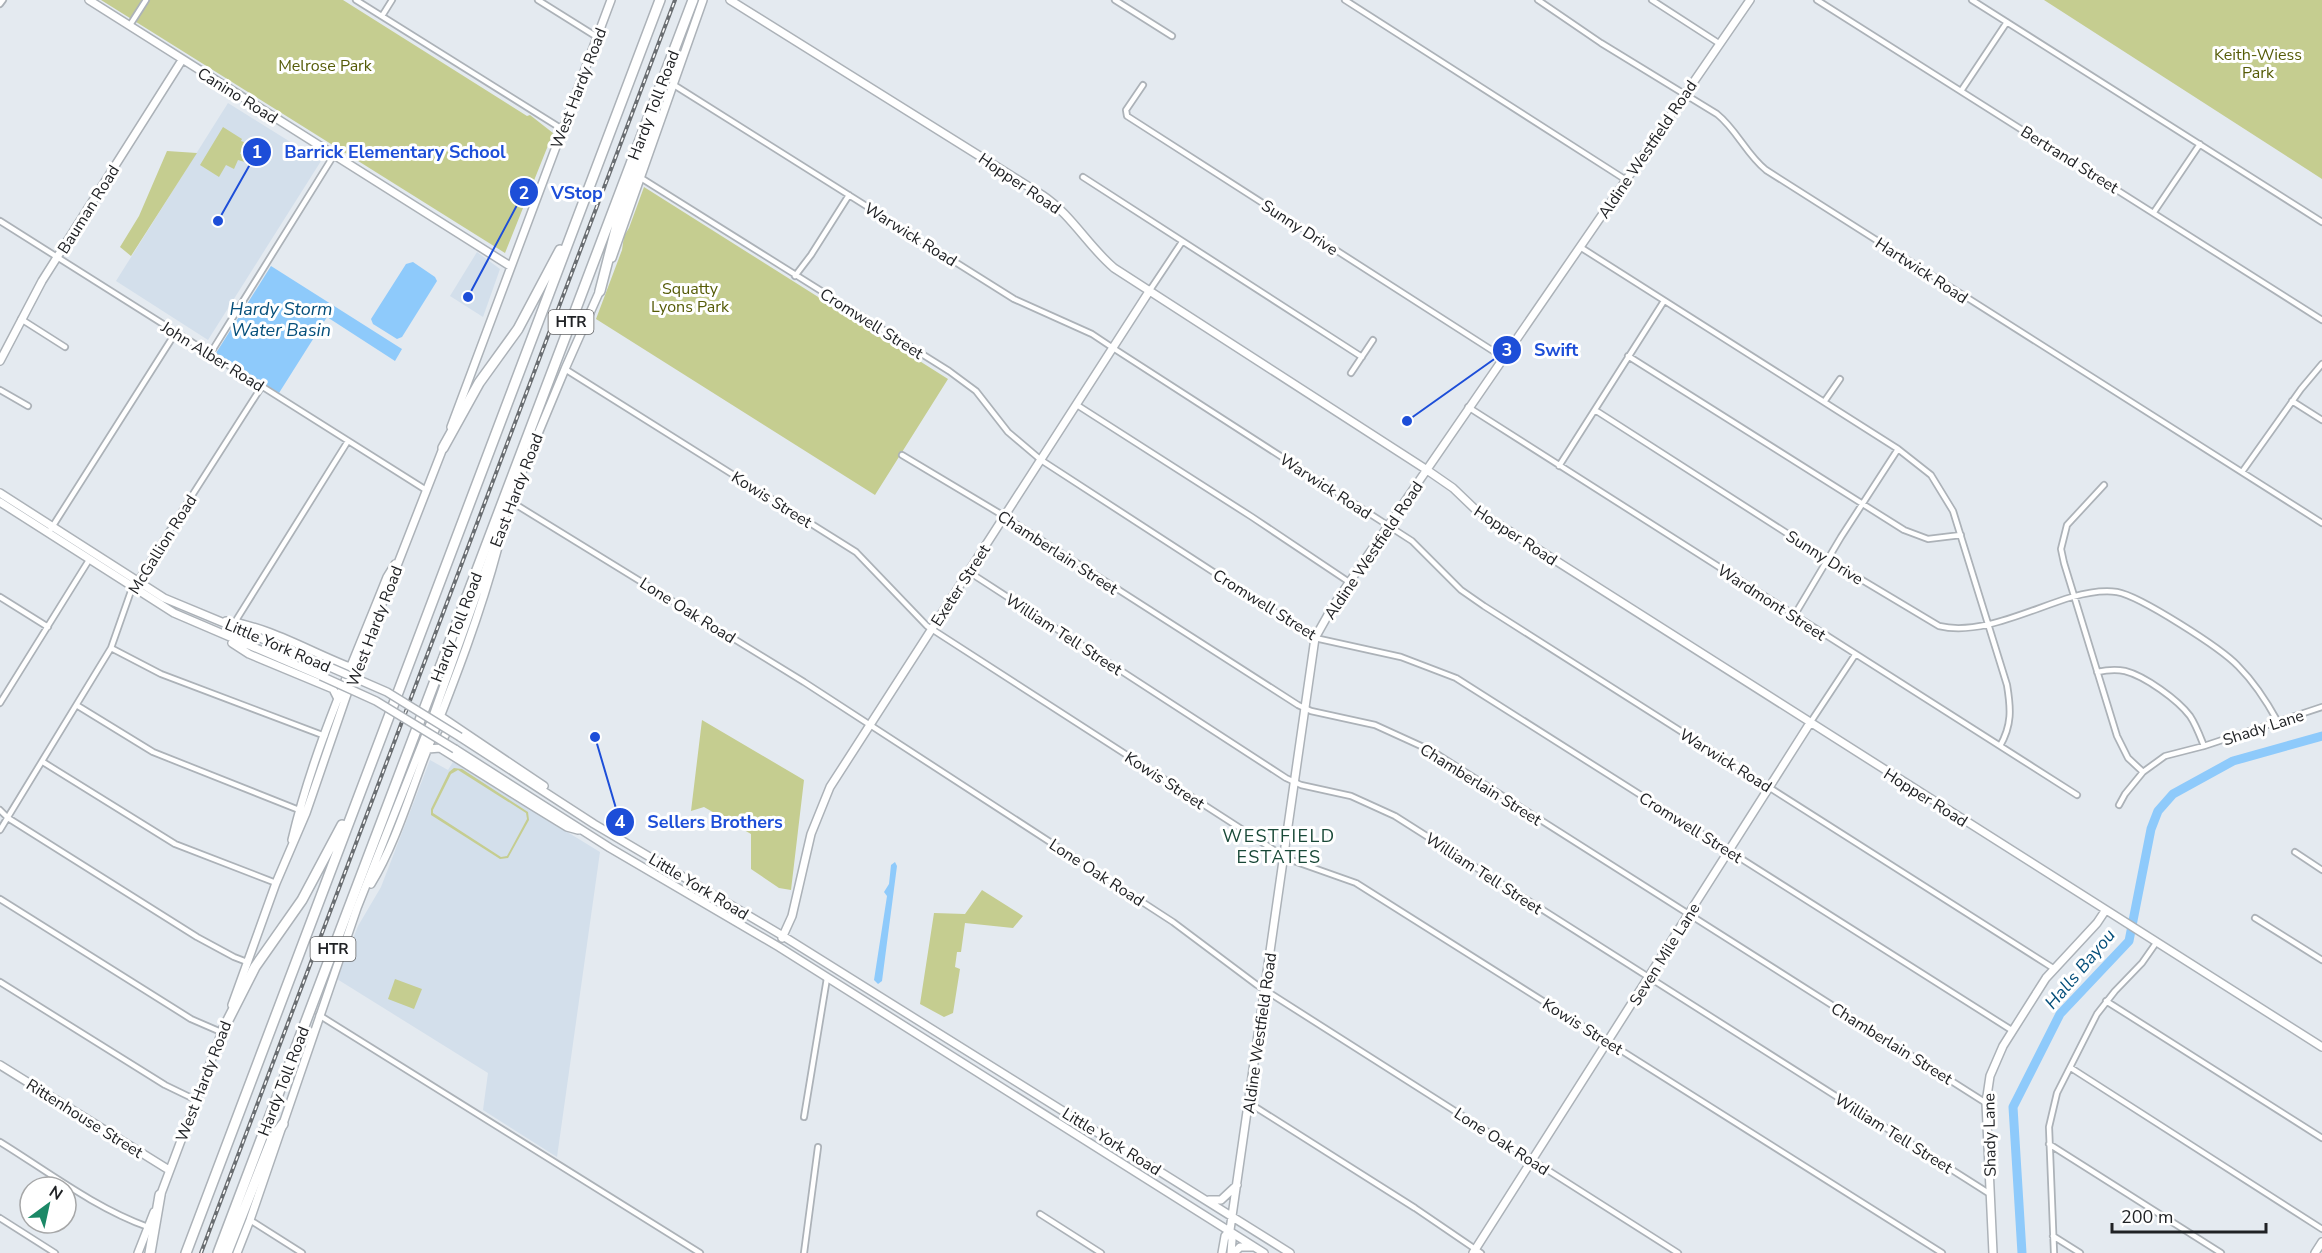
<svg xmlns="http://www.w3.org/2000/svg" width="2322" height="1253" font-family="'Nunito Sans',sans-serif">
  <rect width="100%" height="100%" fill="#e4eaf0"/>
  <path fill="#d3dfeb" d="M228,103L321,161L208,340L116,281Z
    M477,252L500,269L483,317L450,296Z
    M430,760L448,770L453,762L600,852L557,1157L483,1110L488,1073L337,979L358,926L381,887Z"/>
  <path fill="#c5cd90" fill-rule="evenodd" d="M101,0H343L527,116L530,115L553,133L505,253Z
    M2044,0H2322V179Z
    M223,127L242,139L241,141L244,142L240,154L245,153L252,158L248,163L238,160L234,169L226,165L219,177L200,165Z
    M167,151L197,153L131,256L120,247L139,216Z
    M644,187L948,379L875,495L596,319L622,250L624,236L629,228Z
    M702,720L804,780L791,890L779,888L751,869V834L704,807L691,811Z
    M454,768L462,769L528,812L529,820L508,858L500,859L431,815V809L449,772ZM458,770L526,813L527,819L507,856L501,857L433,813V810L451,774Z
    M982,890L1023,916L1013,928L965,923L961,952H957L955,967L960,969L953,1013L944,1017L920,1004L934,913L965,914Z
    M395,979L422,989L414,1009L388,999Z"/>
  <path fill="#8ecafb" d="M413,262L435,277L437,281L402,337L397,339L373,324L371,319L406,264Z
    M271,266L402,349L395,361L327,317L279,393L216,353Z
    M895,862L897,866L882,981L878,984L874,980L887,896L884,892L889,884L891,865Z"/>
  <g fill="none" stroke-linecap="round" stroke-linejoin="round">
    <path stroke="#8ecafb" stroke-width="9" d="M2022,1253L2013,1107L2060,1014L2129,941L2151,829L2158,811L2173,794L2233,761L2322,736"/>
    <defs>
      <path id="street" d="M356,0L562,129
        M538,0L597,37
        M1115,0L1172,36
        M1345,0L1626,180
        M1538,0L1601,43L1717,114C1737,130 1746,154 1766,170L2322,523
        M1652,0L1720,44
        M1817,0L2322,320
        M1972,0L2322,222
        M0,4L3,0
        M382,16L392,0
        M130,25L146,0
        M674,85L1014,299L1092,334L1113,348L1412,541L1461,590L1484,606L2053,968
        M1143,85L1126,110L1127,116L1504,358
        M1961,91L2007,22
        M1083,177L1362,357
        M641,178L949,371L976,391L1008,432L1041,460L1315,638L1401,657L1456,678L2013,1031
        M2154,212L2200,144
        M0,221L426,490
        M1580,247L1898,449L1931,475L1953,511L2007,685C2011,709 2012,725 2000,746
        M795,276L811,255L849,195
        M1150,290L1182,242
        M21,319L65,347
        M210,354L334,155
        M1628,356L1904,530L1928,539L1961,535
        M565,369L856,552L927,626L1277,852L1291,860L1356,883L1942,1253
        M1351,373L1373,340
        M0,390L28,406
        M2292,401L2322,420
        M1824,402L1840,379
        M1077,405L1252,517L1349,582
        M1468,407L2077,795
        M1595,410L1827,559L1939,626C1981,636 2031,609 2072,597C2086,593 2103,590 2117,592C2140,596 2221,648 2238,666C2254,682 2267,702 2278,722
        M902,455L999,513L1298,705L1311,711L1375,725L1432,751L1986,1103
        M1559,466L1664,301
        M2242,472L2301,389L2322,364
        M2104,485L2067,525L2061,549L2064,563L2117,736L2128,758L2143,772
        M510,501L804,682L1173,922L1257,985L1678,1253
        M49,532L176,332
        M969,572L1286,778L1301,785L1351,796L1395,816L1990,1194
        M0,597L48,627
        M1794,616L1841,537L1898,449
        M235,622L348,441
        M111,648L161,674L325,736
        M2097,672C2106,670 2116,669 2125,671C2145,676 2178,700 2190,716C2196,725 2200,736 2204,746
        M0,703L89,560
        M78,706L153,752L299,810
        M1810,723L1855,655
        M43,762L175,844L276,883
        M2119,805L2125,794L2143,772L2165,756L2204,746L2322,707
        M0,810L8,818L197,937L234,957L247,962
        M0,830L111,648L131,591L262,386
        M2295,852L2322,870
        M0,899L191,1019L221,1032
        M2255,918L2322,960
        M0,982L165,1085L196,1100
        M2106,1001L2322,1138
        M319,1015L700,1253
        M2071,1068L2322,1229
        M1249,1103L1415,1208L1481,1253
        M804,1117L827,978
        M0,1142C47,1171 95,1208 148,1227
        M2049,1144L2221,1253
        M1040,1214L1101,1253
        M0,1218L55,1253
        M250,1220L302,1253
        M2053,1236L2080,1253
        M804,1253L818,1147
        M2054,1253L2049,1127L2057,1093L2097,1014L2115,991L2142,963L2156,943"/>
      <path id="secondary" d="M89,0L510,266
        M730,0L1042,195C1072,215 1087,245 1114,268L1427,470L1453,488L1476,510L2322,1047
        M612,258L703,0
        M0,361L42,281L182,60
        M451,427L611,0
        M0,493L164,598L325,665
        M0,502L174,613L321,676
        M226,621C270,627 310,652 352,668
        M232,643L249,654L333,689L338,699
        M440,716L544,786
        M460,737L594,824L783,936L1290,1253
        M444,747L442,744L445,735L453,727
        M428,749L440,748L536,808L567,827L578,830
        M455,749L610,848L779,947L1264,1253
        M292,840C313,750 353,663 387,577L395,564
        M371,884C394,846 408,800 424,758C451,689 479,619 498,547
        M782,938L792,916L811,834L830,787L1150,290
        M232,1005L276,883L306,813L348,691L445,443
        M0,1065L169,1170
        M159,1199L223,1029
        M1209,1200H1221L1237,1185
        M138,1253L154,1212
        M237,1253L250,1220L357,908L432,719L510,501L565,369L601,288
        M1222,1253L1225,1236L1230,1230
        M1231,1253L1232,1240L1230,1230L1315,638L1333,606L1750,0
        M1234,1253L1240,1247H1253
        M1473,1253L1810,723
        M1993,1253L1986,1103L1990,1076L2003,1046L2046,978L2097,923L2105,911
        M2315,1253L2322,1242"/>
      <path id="highway" d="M600,291L617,225L655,116
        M443,448L479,383L518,329L560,250
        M222,1032L255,967L302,900L342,825
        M150,1253L160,1195
        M186,1253L660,0
        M218,1253L693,0
        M227,1253L272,1139L283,1124"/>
    </defs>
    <use href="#street" stroke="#acb2b8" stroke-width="8"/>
    <use href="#secondary" stroke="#acb2b8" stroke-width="10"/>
    <use href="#highway" stroke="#acb2b8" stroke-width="12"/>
    <use href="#street" stroke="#fff" stroke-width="4.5"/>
    <use href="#secondary" stroke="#fff" stroke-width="7"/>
    <use href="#highway" stroke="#fff" stroke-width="9"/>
    <defs>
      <path id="rail" d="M201,1253L675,0"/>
    </defs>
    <use href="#rail" stroke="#6a6e72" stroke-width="4"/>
    <use href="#rail" stroke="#fff" stroke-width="1.5" stroke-dasharray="4.5" stroke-linecap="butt"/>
    <defs>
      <path id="secondary-bridge" d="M325,665L387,692L460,737
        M321,676L376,701L455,749"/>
    </defs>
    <use href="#secondary-bridge" stroke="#acb2b8" stroke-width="10" stroke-linecap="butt"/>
    <use href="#secondary-bridge" stroke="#fff" stroke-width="7"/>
  </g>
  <g text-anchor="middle" stroke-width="6" stroke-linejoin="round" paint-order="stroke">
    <g fill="#fff" stroke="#636466" stroke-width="1.5">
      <rect x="548.5" y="310" width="45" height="24" rx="4.5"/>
      <rect x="310.5" y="937" width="45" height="24" rx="4.5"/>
    </g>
    <g font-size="15" font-weight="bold" fill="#202225">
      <text x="571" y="327">HTR</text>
      <text x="333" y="954">HTR</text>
    </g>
    <g font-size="16" fill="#555b07" stroke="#fff">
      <text x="2258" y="60">Keith-Wiess<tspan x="2258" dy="18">Park</tspan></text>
      <text x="325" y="71">Melrose Park</text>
      <text x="690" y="294">Squatty<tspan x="690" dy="18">Lyons Park</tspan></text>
    </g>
    <g font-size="16" fill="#202225" stroke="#fff">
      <text transform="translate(578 88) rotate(-69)" y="6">West Hardy Road</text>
      <text transform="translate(238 95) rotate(32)" y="6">Canino Road</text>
      <text transform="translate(653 105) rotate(-69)" y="6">Hardy Toll Road</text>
      <text transform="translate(1647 149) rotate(-56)" y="6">Aldine Westfield Road</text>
      <text transform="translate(2070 159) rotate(32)" y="6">Bertrand Street</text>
      <text transform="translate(1020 183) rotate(34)" y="6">Hopper Road</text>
      <text transform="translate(88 209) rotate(-58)" y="6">Bauman Road</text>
      <text transform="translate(1300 227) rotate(33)" y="6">Sunny Drive</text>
      <text transform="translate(911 234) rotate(32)" y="6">Warwick Road</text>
      <text transform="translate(1922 270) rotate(33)" y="6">Hartwick Road</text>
      <text transform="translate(872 323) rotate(32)" y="6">Cromwell Street</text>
      <text transform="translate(213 356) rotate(32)" y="6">John Alber Road</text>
      <text transform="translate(1326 486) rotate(33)" y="6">Warwick Road</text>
      <text transform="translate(516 490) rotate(-69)" y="6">East Hardy Road</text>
      <text transform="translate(772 499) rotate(32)" y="6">Kowis Street</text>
      <text transform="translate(1516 535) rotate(33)" y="6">Hopper Road</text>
      <text transform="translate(162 544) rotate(-58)" y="6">McGallion Road</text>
      <text transform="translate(1373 550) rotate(-56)" y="6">Aldine Westfield Road</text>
      <text transform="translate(1058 552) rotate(33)" y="6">Chamberlain Street</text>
      <text transform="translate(1825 557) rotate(32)" y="6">Sunny Drive</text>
      <text transform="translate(960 585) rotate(-57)" y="6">Exeter Street</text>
      <text transform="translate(1772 602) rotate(33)" y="6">Wardmont Street</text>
      <text transform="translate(1265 604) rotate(32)" y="6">Cromwell Street</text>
      <text transform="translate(688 610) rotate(32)" y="6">Lone Oak Road</text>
      <text transform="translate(374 626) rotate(-69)" y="6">West Hardy Road</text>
      <text transform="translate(456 627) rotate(-69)" y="6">Hardy Toll Road</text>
      <text transform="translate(1064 634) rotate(33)" y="6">William Tell Street</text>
      <text transform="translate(278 645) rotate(23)" y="6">Little York Road</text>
      <text transform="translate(2263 727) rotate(-18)" y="6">Shady Lane</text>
      <text transform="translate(1726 760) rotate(32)" y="6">Warwick Road</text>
      <text transform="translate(1165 780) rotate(33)" y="6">Kowis Street</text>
      <text transform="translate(1481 784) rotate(32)" y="6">Chamberlain Street</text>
      <text transform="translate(1926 797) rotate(32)" y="6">Hopper Road</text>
      <text transform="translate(1691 827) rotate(32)" y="6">Cromwell Street</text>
      <text transform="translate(1097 872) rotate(33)" y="6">Lone Oak Road</text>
      <text transform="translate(1484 873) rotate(33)" y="6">William Tell Street</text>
      <text transform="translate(699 886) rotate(31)" y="6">Little York Road</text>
      <text transform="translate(1664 954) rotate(-58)" y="6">Seven Mile Lane</text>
      <text transform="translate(1583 1026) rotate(32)" y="6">Kowis Street</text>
      <text transform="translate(1259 1033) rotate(-82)" y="6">Aldine Westfield Road</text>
      <text transform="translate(1892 1043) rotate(32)" y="6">Chamberlain Street</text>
      <text transform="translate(203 1081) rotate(-69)" y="6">West Hardy Road</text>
      <text transform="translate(283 1081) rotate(-69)" y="6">Hardy Toll Road</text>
      <text transform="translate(85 1118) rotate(32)" y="6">Rittenhouse Street</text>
      <text transform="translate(1894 1133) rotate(32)" y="6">William Tell Street</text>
      <text transform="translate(1989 1135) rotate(-91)" y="6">Shady Lane</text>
      <text transform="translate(1112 1141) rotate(32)" y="6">Little York Road</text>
      <text transform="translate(1502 1141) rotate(33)" y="6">Lone Oak Road</text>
    </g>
    <g font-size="18" font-style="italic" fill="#054f7b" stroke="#fff">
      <text x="281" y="315">Hardy Storm<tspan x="281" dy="21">Water Basin</tspan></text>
      <text transform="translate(2080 969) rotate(-50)" y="6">Halls Bayou</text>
    </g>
    <g font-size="18" letter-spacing="1.5" fill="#194938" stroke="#fff">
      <text x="1279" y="842">WESTFIELD<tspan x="1279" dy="21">ESTATES</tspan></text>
    </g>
  </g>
  <path fill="none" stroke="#1d4ed8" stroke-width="2" d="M218 221L257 152M468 297L524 192M1407 421L1507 350M595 737L620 822"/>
  <g fill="#1d4ed8" stroke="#fff" stroke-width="2">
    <circle cx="218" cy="221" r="6"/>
    <circle cx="468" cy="297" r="6"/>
    <circle cx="1407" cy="421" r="6"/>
    <circle cx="595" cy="737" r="6"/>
    <circle cx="257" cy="152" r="15"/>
    <circle cx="524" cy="192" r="15"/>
    <circle cx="1507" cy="350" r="15"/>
    <circle cx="620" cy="822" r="15"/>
  </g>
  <g font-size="18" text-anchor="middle" font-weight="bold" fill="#fff">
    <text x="257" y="158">1</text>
    <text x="524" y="199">2</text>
    <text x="1507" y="356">3</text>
    <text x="620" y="828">4</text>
  </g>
  <g font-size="18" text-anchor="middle" font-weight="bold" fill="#1d4ed8" stroke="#fff" stroke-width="6" stroke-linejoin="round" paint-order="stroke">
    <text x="395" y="158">Barrick Elementary School</text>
    <text x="577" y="199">VStop</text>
    <text x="1556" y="356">Swift</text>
    <text x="715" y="828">Sellers Brothers</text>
  </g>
  <g transform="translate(48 1205) rotate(33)"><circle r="28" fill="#ffffff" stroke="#a6a7a8" stroke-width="1.5"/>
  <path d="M0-4.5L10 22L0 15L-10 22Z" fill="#1b8866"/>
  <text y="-9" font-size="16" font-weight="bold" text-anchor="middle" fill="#202225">N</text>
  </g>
  <path d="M2112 1223v9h154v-9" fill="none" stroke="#202225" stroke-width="3"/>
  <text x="2121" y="1223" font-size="18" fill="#202225" stroke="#ffffff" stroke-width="4.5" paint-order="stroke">200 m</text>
</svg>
